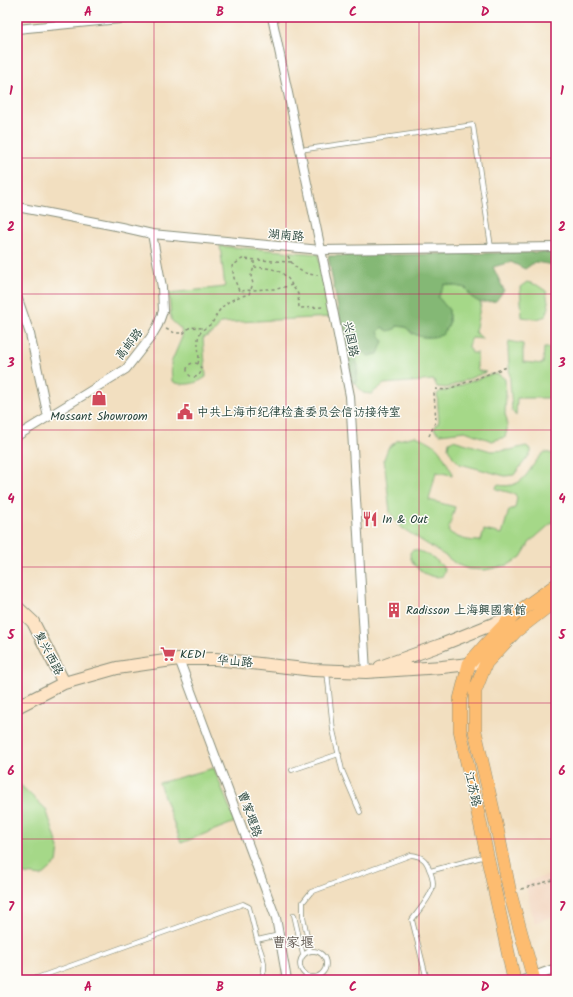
<svg xmlns="http://www.w3.org/2000/svg" width="573" height="997" font-family="Kalam,'LXGW WenKai TC',sans-serif">
  <rect width="100%" height="100%" fill="#fdfcf7"/>
  <filter id="ink" filterUnits="userSpaceOnUse"><feTurbulence type="fractalNoise" baseFrequency=".025" numOctaves="2"/><feDisplacementMap in="SourceGraphic" scale="8" xChannelSelector="R" yChannelSelector="G"/><feConvolveMatrix kernelMatrix="1 2 1 2 8 2 1 2 1" color-interpolation-filters="sRGB"/></filter>
  <filter id="wash" filterUnits="userSpaceOnUse"><feTurbulence type="fractalNoise" baseFrequency=".012" numOctaves="4" result="noise"/><feDisplacementMap in="SourceGraphic" scale="16" xChannelSelector="R" yChannelSelector="G"/><feGaussianBlur stdDeviation="0.9" result="paint"/><feColorMatrix in="noise" values="0 0 0 0 0 0 0 0 0 0 0 0 0 0 0 0 0 1.4 0 .05"/><feComposite in="paint" operator="in"/></filter>
  <g filter="url(#wash)">
    <rect width="100%" height="100%" fill="#f2dfc0"/>
    <path fill="#f2d4be" d="M556,873V915L534,923L525,882Z"/>
    <path fill="#a5d888" stroke="#628a5e" d="M220,246L318,254L330,317L220,323C218,331 210,335 203,338L206,377C197,384 182,387 172,381L171,363L182,337L181,329L171,320L169,293L225,287Z
      M527,282L537,285L546,291L549,307L546,316L537,319L522,317L520,287Z
      M445,284L466,288L471,297L481,303L475,332L483,339L472,338L468,345L472,353H477V368L479,371L486,372L446,388L437,387L434,380L384,384L371,394L363,393L356,384L358,366L351,345L359,352L382,327L396,326L406,327L412,334L449,324V310L438,297Z
      M509,341L523,344V362L543,364L544,348H556V398H517L516,416L512,411L508,350Z
      M498,374L505,379L506,393L505,414L507,420V430L505,437L492,441L465,431L440,434L434,429L439,421L437,394L441,391H445L488,375Z
      M415,436C440,444 439,450 452,472V475L436,472L429,500L455,507L448,531C458,539 468,541 481,541L484,530L502,534L509,510L515,508L517,498L515,494L496,489L497,485C528,490 526,467 545,452L553,454L556,458V519L530,542L521,557L508,565L485,570L468,569L456,564L447,557L399,526L390,512L384,459L388,448L398,440Z
      M453,440L491,451L510,450L526,446L531,449V453L514,475L505,476L460,464L453,457L448,448L449,442Z
      M412,550C424,550 439,560 445,570L443,576C429,580 410,567 410,553Z
      M214,768L235,822L181,843L159,783Z
      M17,782L46,809L59,848L57,863L42,876L17,873Z"/>
    <path fill="#84b874" stroke="#527a54" d="M556,252V284L554,265L535,262L525,269L511,262L493,267L504,290L496,301C479,303 475,304 466,288L445,284L438,297L449,310V324L442,335C427,339 417,339 406,327L397,326L395,329L388,331L382,327L378,332L383,341L378,354L368,356L365,353L360,352L351,346L358,366L356,384L352,382L328,256Z"/>
  </g>
  <g filter="url(#ink)">
    <g fill="none" stroke-linecap="round" stroke-linejoin="round">
      <defs>
        <path id="lane" d="M300,150L473,125L491,247
          M327,671L333,730L342,770L360,812
          M292,770L339,754
          M430,871L486,856
          M294,915L303,955
          M257,940C261,953 270,969 259,980
          M310,951L303,916V902L311,892L411,855C421,856 426,859 429,869C431,873 433,879 433,884C433,895 418,911 412,920L427,980
          M300 964a13 13 0 1 1 26 0a13 13 0 1 1-26 0Z
          M31,980L243,904L249,907L257,940L279,935"/>
        <path id="street" d="M272,17L324,264L350,396L366,672
          M17,29L140,17
          M17,207L121,227L152,234L321,250L556,247
          M17,296L30,334L48,417
          M17,436L126,369L151,337L158,325L163,311L162,287L152,234
          M179,659L276,918L287,980
          M523,980L556,968"/>
        <path id="secondary" d="M17,607L33,622L64,683
          M380,667L441,645L513,616
          M17,707L64,683L117,668L179,659H216L313,670L366,672L442,667L478,663"/>
        <path id="primary" d="M514,980L460,730V699L469,664L487,643L514,615L556,585
          M534,980L510,893L496,823L475,731V691L486,663L516,631L556,600"/>
      </defs>
      <use href="#lane" stroke="#888e7a" stroke-width="5.5"/>
      <use href="#street" stroke="#888e7a" stroke-width="10"/>
      <use href="#secondary" stroke="#888e7a" stroke-width="14"/>
      <use href="#primary" stroke="#888e7a" stroke-width="14"/>
      <path stroke="#888e7a" stroke-width="1.5" stroke-dasharray="3 3" stroke-linecap="butt" d="M288,256C294,269 304,275 318,275
        M254,261V267C271,268 284,269 292,285
        M291,262L242,259L232,266L234,278L239,291L266,289H277L292,285L298,294L299,308L325,307
        M166,329L175,333H184L190,327L203,328
        M187 370a7 7 0 1 1 14 0a7 7 0 1 1-14 0Z
        M198,364C202,346 189,335 212,324C220,305 229,299 249,294L253,284L251,276L254,267
        M429,436L436,421L434,393L436,389L446,390L507,367
        M521,889L556,879"/>
      <use href="#lane" stroke="#fff" stroke-width="4"/>
      <use href="#street" stroke="#fff" stroke-width="8"/>
      <use href="#secondary" stroke="#fee4c5" stroke-width="12"/>
      <use href="#primary" stroke="#fdbc6f" stroke-width="13"/>
    </g>
  </g>
  <path fill="none" stroke="#c2185b" stroke-width="1" stroke-opacity="0.55" d="M154,17V980M286,17V980M419,17V980M17,158H556M17,294H556M17,430H556M17,567H556M17,703H556M17,839H556"/>
  <defs>
    <symbol id="shop-bare" viewBox="-9 -9 18 18"><path d="M-5-2.5h2.3a2.7 3.5 0 0 1 5.4 0H5L5.5 6h-11ZM-1.5-2.5h3a1.5 2.3 0 0 0-3 0Z" fill="#d1495b" stroke="#fdfcf7" stroke-width="2.5" paint-order="stroke"/></symbol>
    <symbol id="civic-bare" viewBox="-9 -9 18 18"><path d="M-.6-6.5H3V-4.5H.6V-3L4-1V1h2V6H-6V1h2V-1L-.6-3ZM-1.2 2.5V6h2.4V2.5Z" fill="#d1495b" stroke="#fdfcf7" stroke-width="2.5" paint-order="stroke"/></symbol>
    <symbol id="restaurant-bare" viewBox="-9 -9 18 18"><path d="M-5-6h1v4h1v-4h1v4h1v-4h1v5L-1.5 .5V6h-2V.5L-5-1ZM5-6V6H3V1.5H1.5Q1.5-4 5-6Z" fill="#d1495b" stroke="#fdfcf7" stroke-width="2.5" paint-order="stroke"/></symbol>
    <symbol id="building-bare" viewBox="-9 -9 18 18"><path d="M-4-6H4V6H1V3H-1V6H-4ZM-2.5-4.3h1.7v1.8h-1.7ZM.8-4.3h1.7v1.8H.8ZM-2.5-1h1.7V.8h-1.7ZM.8-1h1.7V.8H.8Z" fill="#d1495b" stroke="#fdfcf7" stroke-width="2.5" paint-order="stroke"/></symbol>
    <symbol id="supermarket-bare" viewBox="-9 -9 18 18"><path d="M-6-5.5h2.5l.6 2H6L4.5 2H-2.5L-4.4-4H-6ZM-1.5 3.2a1.3 1.3 0 1 0 .1 0ZM3 3.2a1.3 1.3 0 1 0 .1 0Z" fill="#d1495b" stroke="#fdfcf7" stroke-width="2.5" paint-order="stroke"/></symbol>
  </defs>
  <g fill-rule="evenodd">
    <use href="#shop-bare" x="88" y="387" width="22" height="22"/>
    <use href="#civic-bare" x="174" y="401" width="22" height="22"/>
    <use href="#restaurant-bare" x="359" y="508" width="22" height="22"/>
    <use href="#building-bare" x="383" y="599" width="22" height="22"/>
    <use href="#supermarket-bare" x="157" y="643" width="22" height="22"/>
  </g>
  <g text-anchor="middle" stroke-width="3" stroke-linejoin="round" paint-order="stroke">
    <g font-size="12" fill="#1f3d34" stroke="#fdfcf7">
      <text transform="translate(286 235) rotate(5)" y="4">湖南路</text>
      <text transform="translate(351 339) rotate(79)" y="4">兴国路</text>
      <text transform="translate(129 344) rotate(-52)" y="4">高邮路</text>
      <text transform="translate(49 653) rotate(62)" y="4">复兴西路</text>
      <text transform="translate(235 661) rotate(5)" y="4">华山路</text>
      <text transform="translate(473 789) rotate(77)" y="4">江苏路</text>
      <text transform="translate(250 814) rotate(70)" y="4">曹家堰路</text>
    </g>
    <g font-size="12" fill="#1f3d34" stroke="#fdfcf7" text-anchor="start">
      <text x="197" y="416">中共上海市纪律检查委员会信访接待室</text>
      <text x="99" y="420" text-anchor="middle">Mossant Showroom</text>
      <text x="382" y="523">In &amp; Out</text>
      <text x="406" y="614">Radisson 上海興國賓館</text>
      <text x="180" y="658">KEDI</text>
    </g>
    <g font-size="14" fill="#686059" stroke="#fdfcf7">
      <text x="293" y="947">曹家堰</text>
    </g>
  </g>
  <rect width="573" height="997" fill="none" stroke="#fdfcf7" stroke-width="44"/>
  <rect x="22" y="22" width="529" height="953" fill="none" stroke="#c2185b" stroke-width="1.5"/>
  <g font-size="13" text-anchor="middle" font-weight="bold" fill="#c2185b">
    <text x="88" y="16">A</text>
    <text x="220" y="16">B</text>
    <text x="353" y="16">C</text>
    <text x="485" y="16">D</text>
    <text x="11" y="95">1</text>
    <text x="562" y="95">1</text>
    <text x="11" y="231">2</text>
    <text x="562" y="231">2</text>
    <text x="11" y="367">3</text>
    <text x="562" y="367">3</text>
    <text x="11" y="503">4</text>
    <text x="562" y="503">4</text>
    <text x="11" y="639">5</text>
    <text x="562" y="639">5</text>
    <text x="11" y="775">6</text>
    <text x="562" y="775">6</text>
    <text x="11" y="911">7</text>
    <text x="562" y="911">7</text>
    <text x="88" y="991">A</text>
    <text x="220" y="991">B</text>
    <text x="353" y="991">C</text>
    <text x="485" y="991">D</text>
  </g>
</svg>
